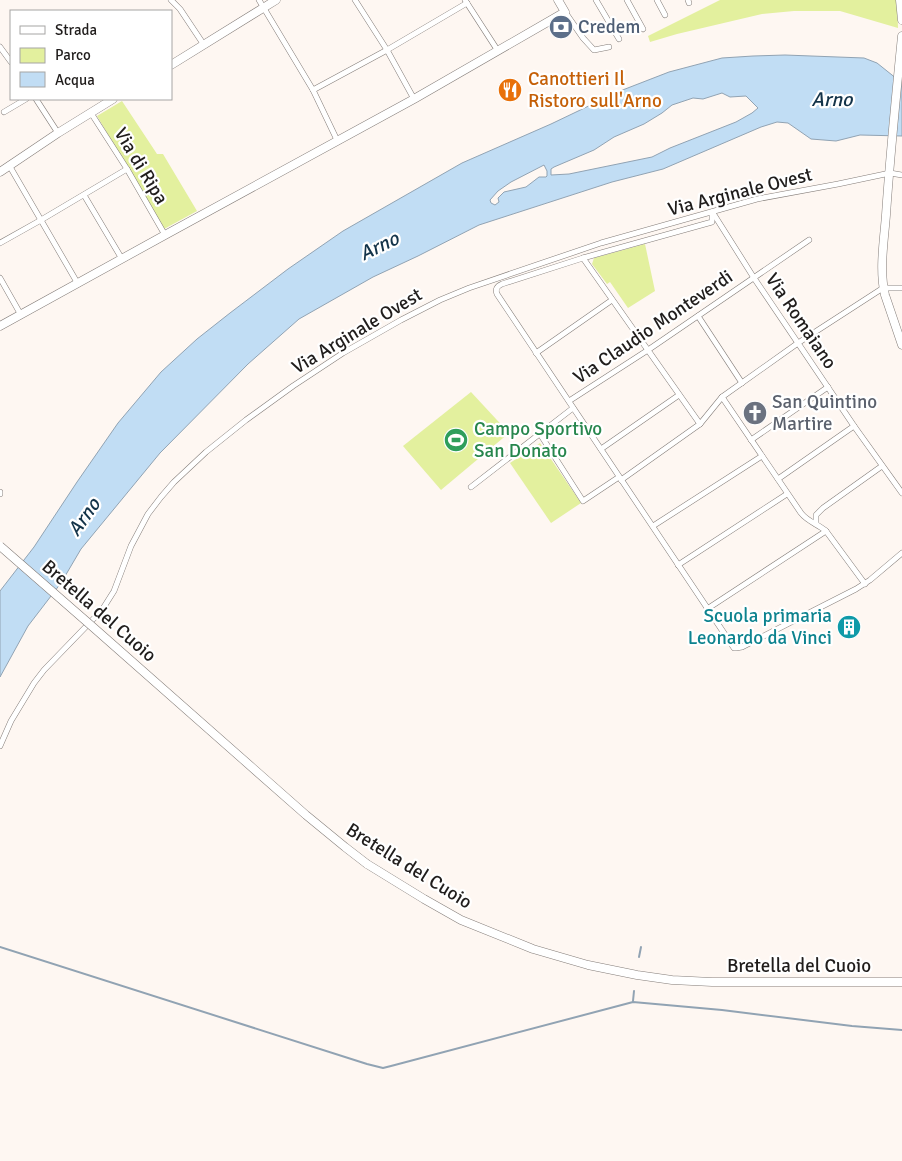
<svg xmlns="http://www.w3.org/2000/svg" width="902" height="1161" viewBox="0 0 902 1161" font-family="Signika,sans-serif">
<rect width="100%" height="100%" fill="#fef7f2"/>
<g fill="#e3f09e">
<path d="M720,0H897L898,28L840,11H794L762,14L677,34L650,42L648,36Z"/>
<path d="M122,101L157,154H163L197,211L164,229L97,116Z"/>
<path d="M645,244L655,291L628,308L610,282L607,284L592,264L594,258Z"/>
<path d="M471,392L509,433L441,490L403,446Z"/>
<path d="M540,443L581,503L551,523L510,463Z"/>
</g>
<path fill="#c1ddf4" stroke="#91a3b3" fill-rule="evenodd" d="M785,55L864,58L877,63L902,83V136L860,135L836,141L811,139L788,123L777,122L761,127L663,169L612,182L479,225L418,256L373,277L299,319L248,364L160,453L81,549L61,583L28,626L0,677V591L34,547L77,482L118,423L161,372L197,339L230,313L288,269L343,231L462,163L551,124L620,91L669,72L722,58L753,56ZM722,93L730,97L746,96L758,108L752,113L736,122L670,148L652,157L569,174L551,175V169L554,167L594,150L614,137L644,124L662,113L672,105L693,98L703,99ZM544,165L547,171V176L546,177H539L526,187L504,192L498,198L499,202L495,205L491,203L490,200L498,191L511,182Z"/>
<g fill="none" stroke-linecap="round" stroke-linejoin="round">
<g stroke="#91a3b3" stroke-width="2">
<path d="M0,947L367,1064L383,1068L391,1066L633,1002L722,1010L852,1026L902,1030"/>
<path d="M639,957L641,947"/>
<path d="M633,1001L634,991"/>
</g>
<g stroke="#847d79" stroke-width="6">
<g id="street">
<path d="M171,0L180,9L204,45"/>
<path d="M259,0L313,90L337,140"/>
<path d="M355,0L387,50L414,99"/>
<path d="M465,0L498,51"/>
<path d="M596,0L619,39"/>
<path d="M627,0L643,29"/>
<path d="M657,0L665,15"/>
<path d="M688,0L689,3"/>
<path d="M565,12L583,38L594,50L609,47"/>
<path d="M0,47L11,62"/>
<path d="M313,90L387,50L467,3"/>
<path d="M36,99L58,133"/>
<path d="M4,112L26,99"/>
<path d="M91,113L127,169L165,235"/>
<path d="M9,165L78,284"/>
<path d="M84,195L122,259"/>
<path d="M712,212V222L583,258L502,284C497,286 495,289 497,294L734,648H736L742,647L856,589L870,580L902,553"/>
<path d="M713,213L754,278L854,426L902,493"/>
<path d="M0,243L41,220L127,169"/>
<path d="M583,258L700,424"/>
<path d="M0,278L21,315"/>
<path d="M698,316L742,383"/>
<path d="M536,353L612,300"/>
<path d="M722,397L801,513C808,522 818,524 826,531L865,584"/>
<path d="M569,401L648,350L809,240"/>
<path d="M540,434L583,501L619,477"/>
<path d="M751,440L828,387"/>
<path d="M601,449L679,395"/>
<path d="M778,479L854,426"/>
<path d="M621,480L700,424L722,397L798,343L883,288H902"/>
<path d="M471,487L573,408"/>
<path d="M0,492V494"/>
<path d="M816,524V515L823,508L882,466"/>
<path d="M653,526L762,456"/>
<path d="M678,565L787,494"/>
<path d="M707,609L826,531"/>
<path d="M0,746L11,721L34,683L44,670L102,610L114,591L131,546L148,514L161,497L174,482L206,452L246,420L293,386L343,353L401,320L440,300L469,288L601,243L757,199L838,184L890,173L902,175"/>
</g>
</g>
<g stroke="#847d79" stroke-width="9">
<g id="secondary">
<path d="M900,0L902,20"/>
<path d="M902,36C896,96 890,155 886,215C884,241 879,270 885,295L902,345"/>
<path d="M171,65L276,0"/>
<path d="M0,172L58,133L113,99"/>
<path d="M0,326L165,235L414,99L565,12L558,0"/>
<path d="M367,864L424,899L461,920L533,949L588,965L637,975L672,980L712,982H902"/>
</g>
</g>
<use href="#street" stroke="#fff" stroke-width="5"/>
<use href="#secondary" stroke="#fff" stroke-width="8"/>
<g stroke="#847d79" stroke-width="9" stroke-linecap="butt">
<path id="secondary-bridge" d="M0,546L94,628L306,815L345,847L367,864"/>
</g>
<use href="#secondary-bridge" stroke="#fff" stroke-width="8"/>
</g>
<defs>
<g id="bank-disc" transform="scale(1.25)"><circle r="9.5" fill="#5c6f8a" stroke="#fff"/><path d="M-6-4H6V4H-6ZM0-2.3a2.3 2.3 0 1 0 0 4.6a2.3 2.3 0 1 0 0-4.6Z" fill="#fff"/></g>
<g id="restaurant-disc" transform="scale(1.25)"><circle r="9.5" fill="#e8710a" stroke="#fff"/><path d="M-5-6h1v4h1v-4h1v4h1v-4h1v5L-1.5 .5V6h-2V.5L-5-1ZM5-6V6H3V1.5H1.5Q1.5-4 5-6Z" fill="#fff"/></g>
<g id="church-disc" transform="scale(1.25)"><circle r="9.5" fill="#6b7280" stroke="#fff"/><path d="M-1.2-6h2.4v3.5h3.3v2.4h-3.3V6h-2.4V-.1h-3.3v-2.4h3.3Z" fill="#fff"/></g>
<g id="stadium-disc" transform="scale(1.25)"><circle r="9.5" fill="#2e9e5b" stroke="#fff"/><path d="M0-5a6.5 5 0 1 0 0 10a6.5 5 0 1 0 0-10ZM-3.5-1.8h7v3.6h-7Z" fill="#fff"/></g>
<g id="building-disc" transform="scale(1.25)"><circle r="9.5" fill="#0f9aa8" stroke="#fff"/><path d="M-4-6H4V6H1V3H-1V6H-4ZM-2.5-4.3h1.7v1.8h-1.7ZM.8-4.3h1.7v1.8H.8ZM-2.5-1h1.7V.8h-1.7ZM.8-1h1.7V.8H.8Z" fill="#fff"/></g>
</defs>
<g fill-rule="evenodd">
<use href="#bank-disc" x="561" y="27"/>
<use href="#restaurant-disc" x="510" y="90"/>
<use href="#church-disc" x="755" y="413"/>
<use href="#stadium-disc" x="456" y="440"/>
<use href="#building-disc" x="849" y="627"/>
</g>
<g text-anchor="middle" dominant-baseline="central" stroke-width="4.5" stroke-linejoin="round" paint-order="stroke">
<g font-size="19" fill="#4e5e75" stroke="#fff" text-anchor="start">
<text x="578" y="27">Credem</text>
</g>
<g font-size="19" fill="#c56008" stroke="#fff" text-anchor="start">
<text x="528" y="79">Canottieri Il<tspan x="528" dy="22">Ristoro sull'Arno</tspan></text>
</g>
<g font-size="19" fill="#201d1c" stroke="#fff">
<text transform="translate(141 166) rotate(59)">Via di Ripa</text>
<text transform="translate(740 192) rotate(-14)">Via Arginale Ovest</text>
<text transform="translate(801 321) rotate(56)">Via Romaiano</text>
<text transform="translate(653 327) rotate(-34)">Via Claudio Monteverdi</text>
<text transform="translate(357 331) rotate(-31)">Via Arginale Ovest</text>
<text transform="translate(99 611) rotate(41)">Bretella del Cuoio</text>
<text transform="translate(409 866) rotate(32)">Bretella del Cuoio</text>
<text x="799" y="966">Bretella del Cuoio</text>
</g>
<g font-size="19" fill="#5b616d" stroke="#fff" text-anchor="start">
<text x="772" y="402">San Quintino<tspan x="772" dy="22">Martire</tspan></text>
</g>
<g font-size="19" fill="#27864d" stroke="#fff" text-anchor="start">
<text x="474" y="429">Campo Sportivo<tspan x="474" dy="22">San Donato</tspan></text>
</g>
<g font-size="19" fill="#0d838f" stroke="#fff" text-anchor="end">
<text x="832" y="616">Scuola primaria<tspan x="832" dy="22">Leonardo da Vinci</tspan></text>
</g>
<g font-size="20" font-style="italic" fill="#133349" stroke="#fff">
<text x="832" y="99">Arno</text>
<text transform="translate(379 246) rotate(-26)">Arno</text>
<text transform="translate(84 517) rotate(-55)">Arno</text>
</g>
</g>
<rect x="10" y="10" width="162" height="90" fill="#ffffff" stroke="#a6a5a4"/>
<rect x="20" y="26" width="25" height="8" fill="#ffffff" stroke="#a6a5a4"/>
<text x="55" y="35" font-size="15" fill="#201d1c">Strada</text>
<rect x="20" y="48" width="25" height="15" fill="#e3f09e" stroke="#a6a5a4"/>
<text x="55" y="60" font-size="15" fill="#201d1c">Parco</text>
<rect x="20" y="72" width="25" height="15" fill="#c1ddf4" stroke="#a6a5a4"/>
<text x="55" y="85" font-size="15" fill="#201d1c">Acqua</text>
</svg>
